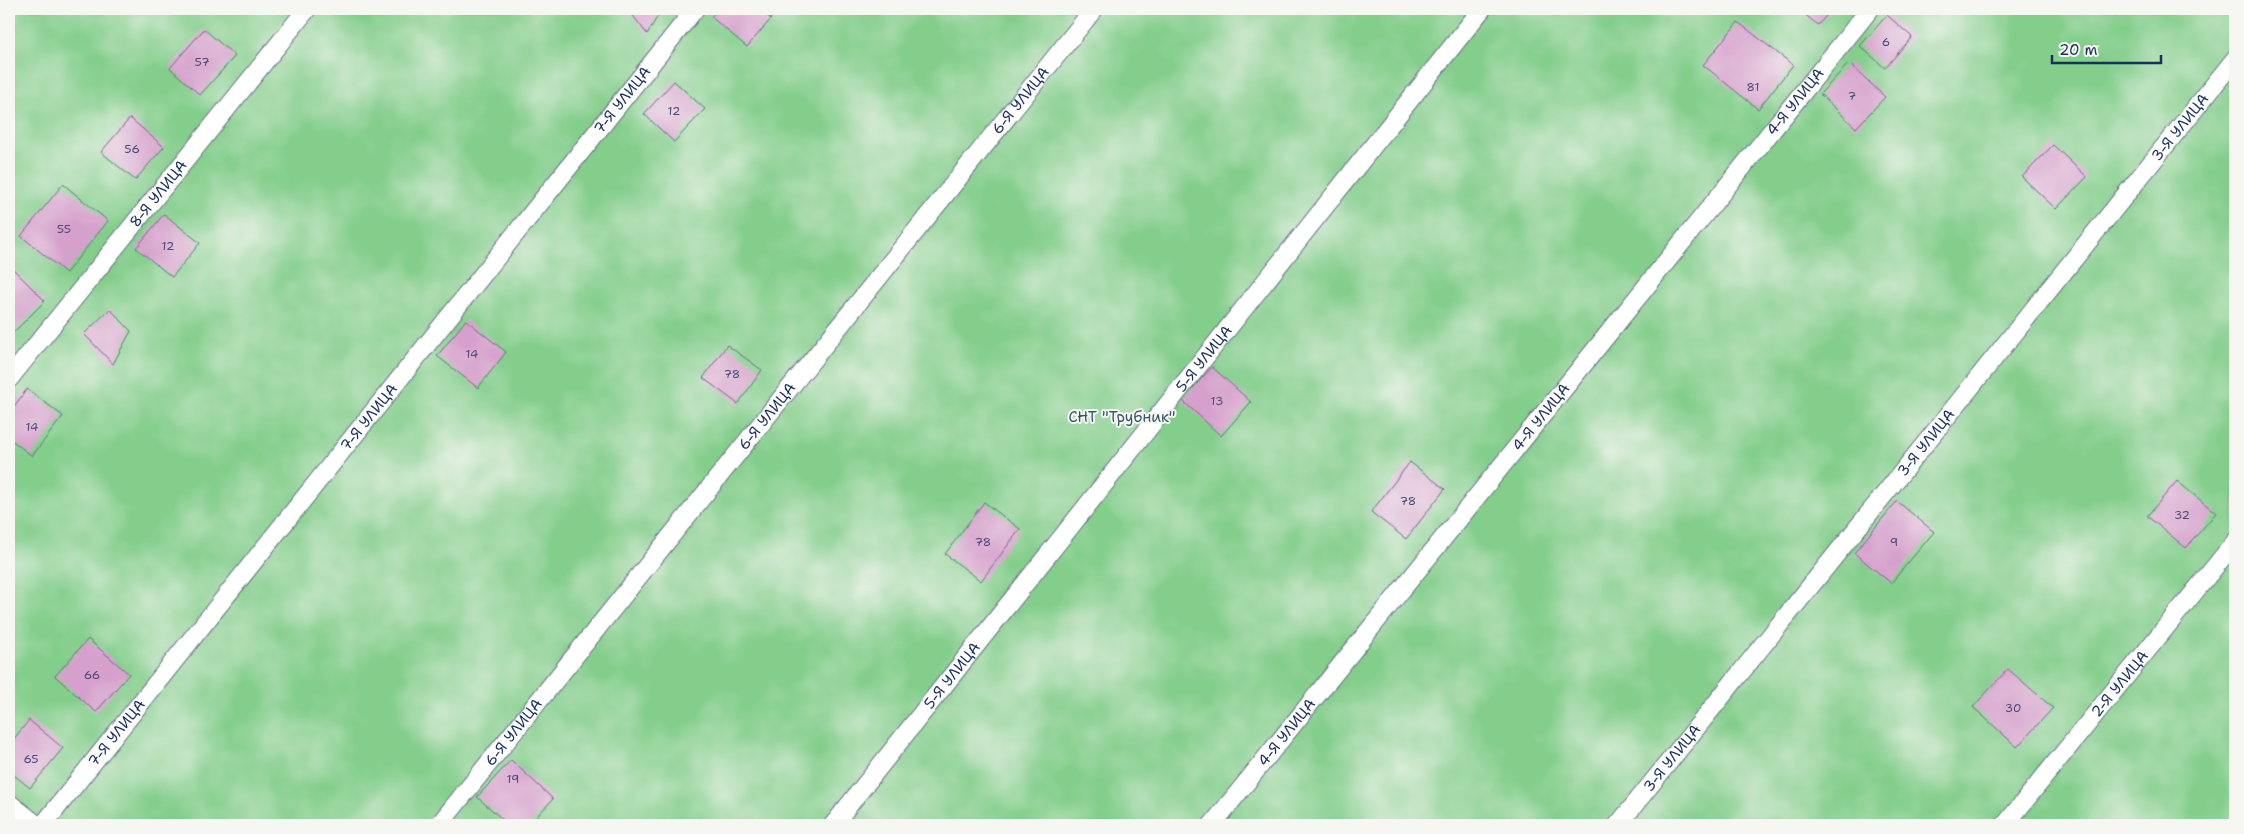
<svg xmlns="http://www.w3.org/2000/svg" width="2244" height="834" viewBox="0 0 2244 834" font-family="'Shantell Sans',sans-serif">
<rect width="100%" height="100%" fill="#f6f6f2"/>
<filter id="ink" filterUnits="userSpaceOnUse"><feTurbulence type="fractalNoise" baseFrequency=".02" numOctaves="2"/><feDisplacementMap in="SourceGraphic" scale="10" xChannelSelector="R" yChannelSelector="G"/><feConvolveMatrix kernelMatrix="1 2 1 2 8 2 1 2 1" color-interpolation-filters="sRGB"/></filter>
<filter id="wash" filterUnits="userSpaceOnUse"><feTurbulence type="fractalNoise" baseFrequency=".0096" numOctaves="4" result="noise"/><feDisplacementMap in="SourceGraphic" scale="20" xChannelSelector="R" yChannelSelector="G"/><feGaussianBlur stdDeviation="1.12" result="paint"/><feColorMatrix in="noise" values="0 0 0 0 0 0 0 0 0 0 0 0 0 0 0 0 0 1.4 0 .05"/><feComposite in="paint" operator="in"/></filter>
<g filter="url(#wash)">
<rect width="100%" height="100%" fill="#f3e4ce"/>
<rect fill="#83ce8b" stroke="#4f7e74" x="9" y="9" width="2226" height="816"/>
<g id="blocks">
<g fill="#d6a0cc">
<path d="M628,9H662L647,34Z"/>
<path d="M718,9H759L771,19L747,47L711,17Z"/>
<path d="M1798,9H1832L1818,25Z"/>
<path d="M1887,15L1912,37L1885,68L1860,46Z"/>
<path d="M1738,22L1793,65L1758,109L1703,65Z"/>
<path d="M204,29L235,56L200,95L170,68Z"/>
<path d="M1849,63L1885,97L1856,128L1820,94Z"/>
<path d="M674,81L705,109L674,142L644,114Z"/>
<path d="M130,118L164,147L135,180L101,152Z"/>
<path d="M2053,145L2087,177L2056,209L2022,177Z"/>
<path d="M63,184L108,221L66,273L21,236Z"/>
<path d="M164,214L200,243L172,277L136,248Z"/>
<path d="M9,265L45,301L9,337Z"/>
<path d="M110,309L131,331L113,364L84,334Z"/>
<path d="M466,320L506,352L478,388L437,356Z"/>
<path d="M727,345L762,370L738,404L703,378Z"/>
<path d="M1212,367L1251,402L1221,436L1182,400Z"/>
<path d="M27,389L63,416L32,456L9,438V413Z"/>
<path d="M1410,462L1445,489L1406,539L1371,512Z"/>
<path d="M2177,481L2216,513L2186,548L2147,516Z"/>
<path d="M1897,501L1934,532L1891,583L1854,553Z"/>
<path d="M984,502L1020,529L981,581L945,554Z"/>
<path d="M88,639L129,674L96,712L55,676Z"/>
<path d="M2008,669L2053,708L2017,747L1973,707Z"/>
<path d="M29,720L63,748L30,788L9,771V745Z"/>
<path d="M511,760L553,799L529,825H509L477,797Z"/>
</g>
</g>
</g>
<g filter="url(#ink)">
<use href="#blocks" fill-opacity="0" stroke="#676e85" stroke-width="1"/>
<g fill="none" stroke-linecap="round" stroke-linejoin="round">
<g stroke="#676e85" stroke-width="20">
<g id="service">
<path id="s1" d="M9,379L307,9"/>
<path d="M9,803L37,825"/>
<path id="s2" d="M43,825L695,9"/>
<path id="s3" d="M439,825L1094,9"/>
<path id="s4" d="M833,825L1482,9"/>
<path id="s5" d="M1212,825L1870,9"/>
<path id="s6" d="M1618,825L2235,59"/>
<path id="s7" d="M2005,825L2235,542"/>
</g>
</g>
<use href="#service" stroke="#fff" stroke-width="18"/>
</g>
</g>
<g text-anchor="middle" dominant-baseline="central" stroke-width="4" stroke-linejoin="round" paint-order="stroke">
<g font-size="12" fill="#4a4b7a">
<text x="1886" y="42">6</text>
<text x="202" y="62">57</text>
<text x="1753" y="87">81</text>
<text x="1852" y="96">7</text>
<text x="674" y="111">12</text>
<text x="132" y="149">56</text>
<text x="64" y="229">55</text>
<text x="168" y="246">12</text>
<text x="472" y="354">14</text>
<text x="732" y="374">78</text>
<text x="1217" y="401">13</text>
<text x="32" y="427">14</text>
<text x="1408" y="501">78</text>
<text x="2182" y="515">32</text>
<text x="983" y="542">78</text>
<text x="1894" y="542">9</text>
<text x="92" y="675">66</text>
<text x="2013" y="708">30</text>
<text x="31" y="759">65</text>
<text x="513" y="779">19</text>
</g>
<g font-size="15" fill="#1b2f5e" stroke="#f6f6f2">
<text stroke="none"><textPath href="#s2" startOffset="928">7-Я УЛИЦА</textPath></text>
<text stroke="none"><textPath href="#s3" startOffset="929">6-Я УЛИЦА</textPath></text>
<text stroke="none"><textPath href="#s5" startOffset="929">4-Я УЛИЦА</textPath></text>
<text stroke="none"><textPath href="#s6" startOffset="896">3-Я УЛИЦА</textPath></text>
<text stroke="none"><textPath href="#s1" startOffset="238">8-Я УЛИЦА</textPath></text>
<text stroke="none"><textPath href="#s4" startOffset="596">5-Я УЛИЦА</textPath></text>
<text stroke="none"><textPath href="#s2" startOffset="522">7-Я УЛИЦА</textPath></text>
<text stroke="none"><textPath href="#s3" startOffset="524">6-Я УЛИЦА</textPath></text>
<text stroke="none"><textPath href="#s5" startOffset="524">4-Я УЛИЦА</textPath></text>
<text stroke="none"><textPath href="#s6" startOffset="491">3-Я УЛИЦА</textPath></text>
<text stroke="none"><textPath href="#s4" startOffset="191">5-Я УЛИЦА</textPath></text>
<text stroke="none"><textPath href="#s7" startOffset="182">2-Я УЛИЦА</textPath></text>
<text stroke="none"><textPath href="#s5" startOffset="119">4-Я УЛИЦА</textPath></text>
<text stroke="none"><textPath href="#s2" startOffset="118">7-Я УЛИЦА</textPath></text>
<text stroke="none"><textPath href="#s3" startOffset="119">6-Я УЛИЦА</textPath></text>
<text stroke="none"><textPath href="#s6" startOffset="86">3-Я УЛИЦА</textPath></text>
</g>
<g font-size="15" fill="#355769" stroke="#f6f6f2">
<text x="1122" y="417">СНТ "Трубник"</text>
</g>
</g>
<rect width="2244" height="834" fill="none" stroke="#f6f6f2" stroke-width="30"/>
<path d="M2052 55v8h109v-8" fill="none" stroke="#1b2f5e" stroke-width="2.5"/>
<text x="2059" y="55" font-size="15" fill="#1b2f5e" stroke="#f6f6f2" stroke-width="4" paint-order="stroke">20 m</text>
</svg>
